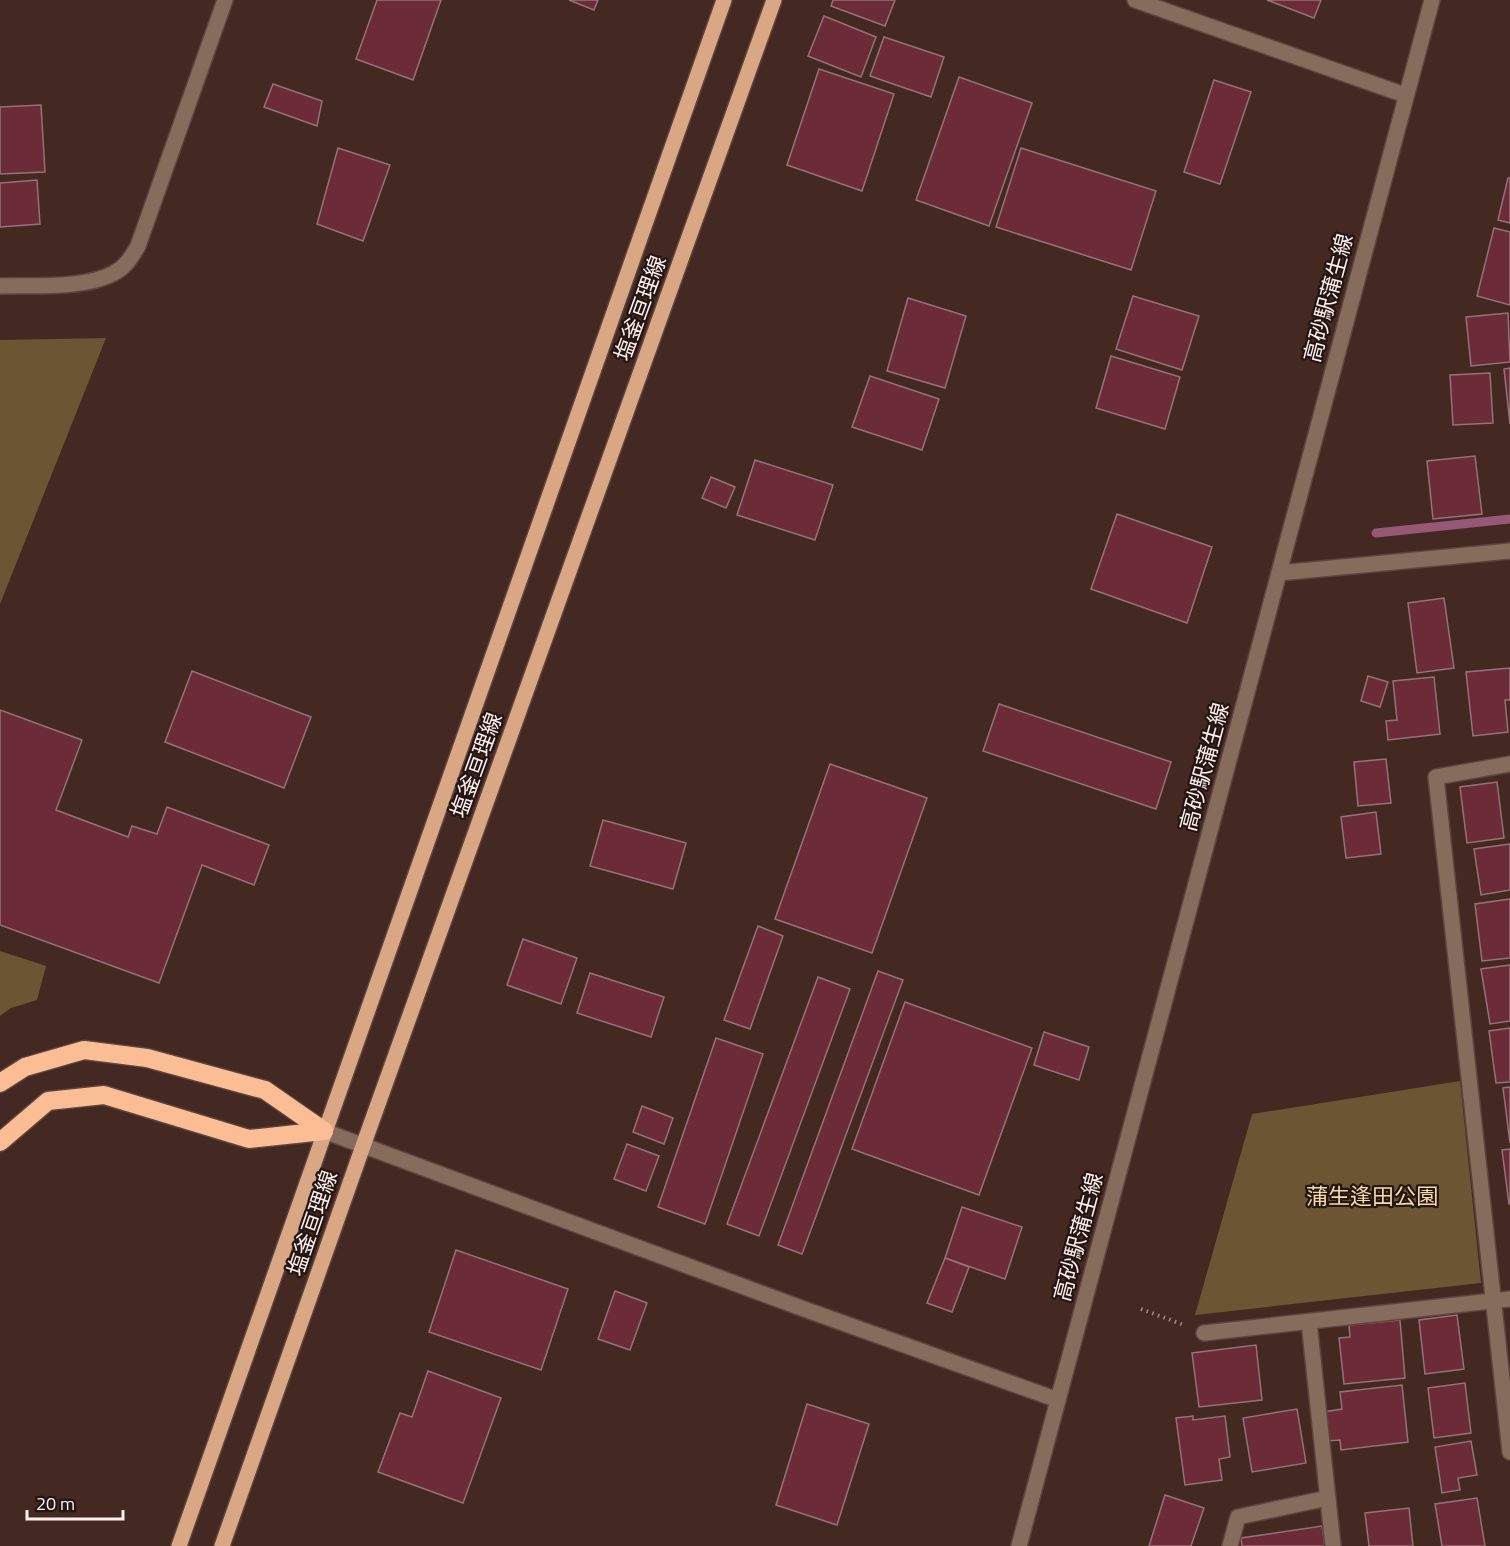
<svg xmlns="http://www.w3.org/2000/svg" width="1510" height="1546" viewBox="0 0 1510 1546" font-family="'Titillium Web','Noto Sans JP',sans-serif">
<rect width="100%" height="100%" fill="#442822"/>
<g fill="#6b5533">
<path d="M106,338L0,604V340Z"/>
<path d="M0,951L46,966L37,1000L11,1008L0,1016Z"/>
<path d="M1460,1081L1481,1283L1195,1315L1252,1114Z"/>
</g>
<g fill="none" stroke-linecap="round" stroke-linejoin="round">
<path stroke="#955877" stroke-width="9" d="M1376,533L1510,519"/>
</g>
<g fill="#6b2c38" stroke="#947276" stroke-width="1.5">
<path d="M377,0H441L413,80L356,59Z"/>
<path d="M569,0H598L594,10Z"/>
<path d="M833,0H895L885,26L831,6Z"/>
<path d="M1267,0H1321L1314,18Z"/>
<path d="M824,16L876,37L861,77L808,56Z"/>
<path d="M884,37L944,57L931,97L870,76Z"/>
<path d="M819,69L894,94L862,191L787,165Z"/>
<path d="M959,77L1032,103L989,226L916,200Z"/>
<path d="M1214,80L1251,92L1220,184L1184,172Z"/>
<path d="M273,84L322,101L317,126L264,107Z"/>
<path d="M41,105L45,172L0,174V107Z"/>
<path d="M338,148L390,165L363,241L317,224Z"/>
<path d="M1021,148L1156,191L1131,270L996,227Z"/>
<path d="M1508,178H1510V223L1498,220Z"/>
<path d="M37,180L40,224L0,227V183Z"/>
<path d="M1494,228L1510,232V305L1477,296Z"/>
<path d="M1133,296L1199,316L1182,370L1116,349Z"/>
<path d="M908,298L966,316L945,388L887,371Z"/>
<path d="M1508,313L1510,362L1471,366L1466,317Z"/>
<path d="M1111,356L1180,377L1165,429L1096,408Z"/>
<path d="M1510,368V424L1504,369Z"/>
<path d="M1490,373L1493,423L1453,425L1450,375Z"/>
<path d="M870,376L939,399L922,450L852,427Z"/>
<path d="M1475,456L1482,514L1433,519L1427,461Z"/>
<path d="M755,460L833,485L815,540L737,515Z"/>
<path d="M711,477L735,487L726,508L702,498Z"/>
<path d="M1117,514L1212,547L1187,623L1091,589Z"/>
<path d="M1444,598L1454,668L1417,673L1408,603Z"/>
<path d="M1510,668V700H1505L1508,732L1473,736L1466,672Z"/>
<path d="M192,671L311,717L284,788L165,742Z"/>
<path d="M1368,676L1388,682L1380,707L1361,701Z"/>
<path d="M1434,677L1440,734L1388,740L1386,721L1397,720L1393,681Z"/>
<path d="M999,704L1171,762L1156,809L983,751Z"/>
<path d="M0,710L82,740L56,810L128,837L132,826L157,834L167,807L269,845L254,885L202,865L159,983L0,925Z"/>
<path d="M1386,759L1391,803L1358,806L1354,762Z"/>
<path d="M830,764L927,798L872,953L775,919Z"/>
<path d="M1497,782L1504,838L1467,843L1460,787Z"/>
<path d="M1376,812L1381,854L1346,858L1341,817Z"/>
<path d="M603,820L686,843L673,889L590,866Z"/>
<path d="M1510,844V890L1481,895L1474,849Z"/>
<path d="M1510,899V958L1482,961L1475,904Z"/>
<path d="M758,926L783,936L750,1029L724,1020Z"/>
<path d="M523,939L577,958L561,1004L507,985Z"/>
<path d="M1510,965V1021L1490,1024L1481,969Z"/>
<path d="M878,971L903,980L802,1254L778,1245Z"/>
<path d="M590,973L664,997L651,1037L577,1013Z"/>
<path d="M818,977L850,989L759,1236L727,1224Z"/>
<path d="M905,1002L1032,1048L979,1195L852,1149Z"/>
<path d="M1510,1028V1082L1496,1083L1489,1031Z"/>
<path d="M1044,1032L1089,1047L1079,1080L1034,1065Z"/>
<path d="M716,1038L763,1054L705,1224L658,1207Z"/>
<path d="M1510,1087V1143L1503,1088Z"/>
<path d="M642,1106L673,1118L664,1144L633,1132Z"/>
<path d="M627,1144L659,1156L646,1191L614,1179Z"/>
<path d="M1510,1149V1204H1509L1502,1150Z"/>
<path d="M962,1207L1022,1227L1005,1279L945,1258Z"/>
<path d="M456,1250L568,1289L541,1370L429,1332Z"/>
<path d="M945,1258L969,1267L952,1312L927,1303Z"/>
<path d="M615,1291L647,1303L630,1350L598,1339Z"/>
<path d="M1457,1315L1464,1369L1425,1374L1419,1320Z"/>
<path d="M1400,1320L1405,1378L1344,1384L1339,1338L1350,1337L1349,1325Z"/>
<path d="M1256,1345L1262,1400L1199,1407L1192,1353Z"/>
<path d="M428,1371L501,1398L463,1503L378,1472L400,1413L412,1417Z"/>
<path d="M1465,1383L1471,1433L1434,1438L1428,1388Z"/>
<path d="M1402,1385L1408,1442L1341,1450L1340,1440L1327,1441L1323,1412L1342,1409L1340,1392Z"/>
<path d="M807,1404L869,1424L837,1525L776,1505Z"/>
<path d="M1297,1409L1306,1463L1252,1472L1243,1418Z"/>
<path d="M1193,1416V1420L1225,1416L1230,1457L1219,1459L1222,1480L1185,1485L1176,1418Z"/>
<path d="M1471,1441L1477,1475L1458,1478L1460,1490L1442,1493L1435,1447Z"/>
<path d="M1165,1495L1204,1508L1191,1546H1149Z"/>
<path d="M1477,1498L1485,1546H1442L1435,1504Z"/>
<path d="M1409,1508L1413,1546H1369L1365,1513Z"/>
<path d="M1322,1526L1325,1546H1242L1241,1538Z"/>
</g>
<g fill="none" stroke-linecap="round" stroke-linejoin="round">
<g stroke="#5e443e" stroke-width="18">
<g id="minor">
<path d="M1135,0L1405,95"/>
<path d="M0,286C33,285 85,289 114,273C126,267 132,256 138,246L225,0"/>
<path d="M1279,573L1510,551"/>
<path d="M1510,764L1436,777L1510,1452"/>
<path d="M324,1131L804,1309L1058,1400"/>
<path d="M1309,1322L1333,1546"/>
<path d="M1204,1333L1510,1299"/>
<path d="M1019,1546L1432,0"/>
<path d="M1230,1546L1238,1517L1328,1498"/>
</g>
</g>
<g stroke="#5e443e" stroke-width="18">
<g id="major">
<path d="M179,1546L724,0"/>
<path d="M222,1546L363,1146L774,0"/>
</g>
</g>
<g stroke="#5e443e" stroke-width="21">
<g id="highway">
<path d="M0,1083L25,1067L84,1050L147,1058L265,1090L324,1131"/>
<path d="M0,1142L48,1101L104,1095L249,1139L324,1131"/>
</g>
</g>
<path stroke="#a18b87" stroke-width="4" stroke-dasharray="1.5 4.5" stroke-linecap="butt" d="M1141,1309L1184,1325"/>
<use href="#minor" stroke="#856c5c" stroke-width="15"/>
<use href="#major" stroke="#d9a784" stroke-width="15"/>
<use href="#highway" stroke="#fabd94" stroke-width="18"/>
</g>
<g text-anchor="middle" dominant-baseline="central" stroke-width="4.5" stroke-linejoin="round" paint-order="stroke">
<g font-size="22" fill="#ffefec" stroke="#221512">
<text transform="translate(1328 298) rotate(-75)">高砂駅蒲生線</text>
<text transform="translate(640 308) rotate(-70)">塩釜亘理線</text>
<text transform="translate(476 765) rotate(-70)">塩釜亘理線</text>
<text transform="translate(1204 767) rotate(-75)">高砂駅蒲生線</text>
<text transform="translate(312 1223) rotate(-71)">塩釜亘理線</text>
<text transform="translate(1078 1237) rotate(-75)">高砂駅蒲生線</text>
</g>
<g font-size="22" fill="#f7d8a8" stroke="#221512">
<text x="1372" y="1196">蒲生逢田公園</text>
</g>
</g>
<path d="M27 1510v9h96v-9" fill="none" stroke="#ffefec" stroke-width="3"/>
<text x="36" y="1510" font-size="18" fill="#ffefec" stroke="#221512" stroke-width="4.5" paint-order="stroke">20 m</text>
</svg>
